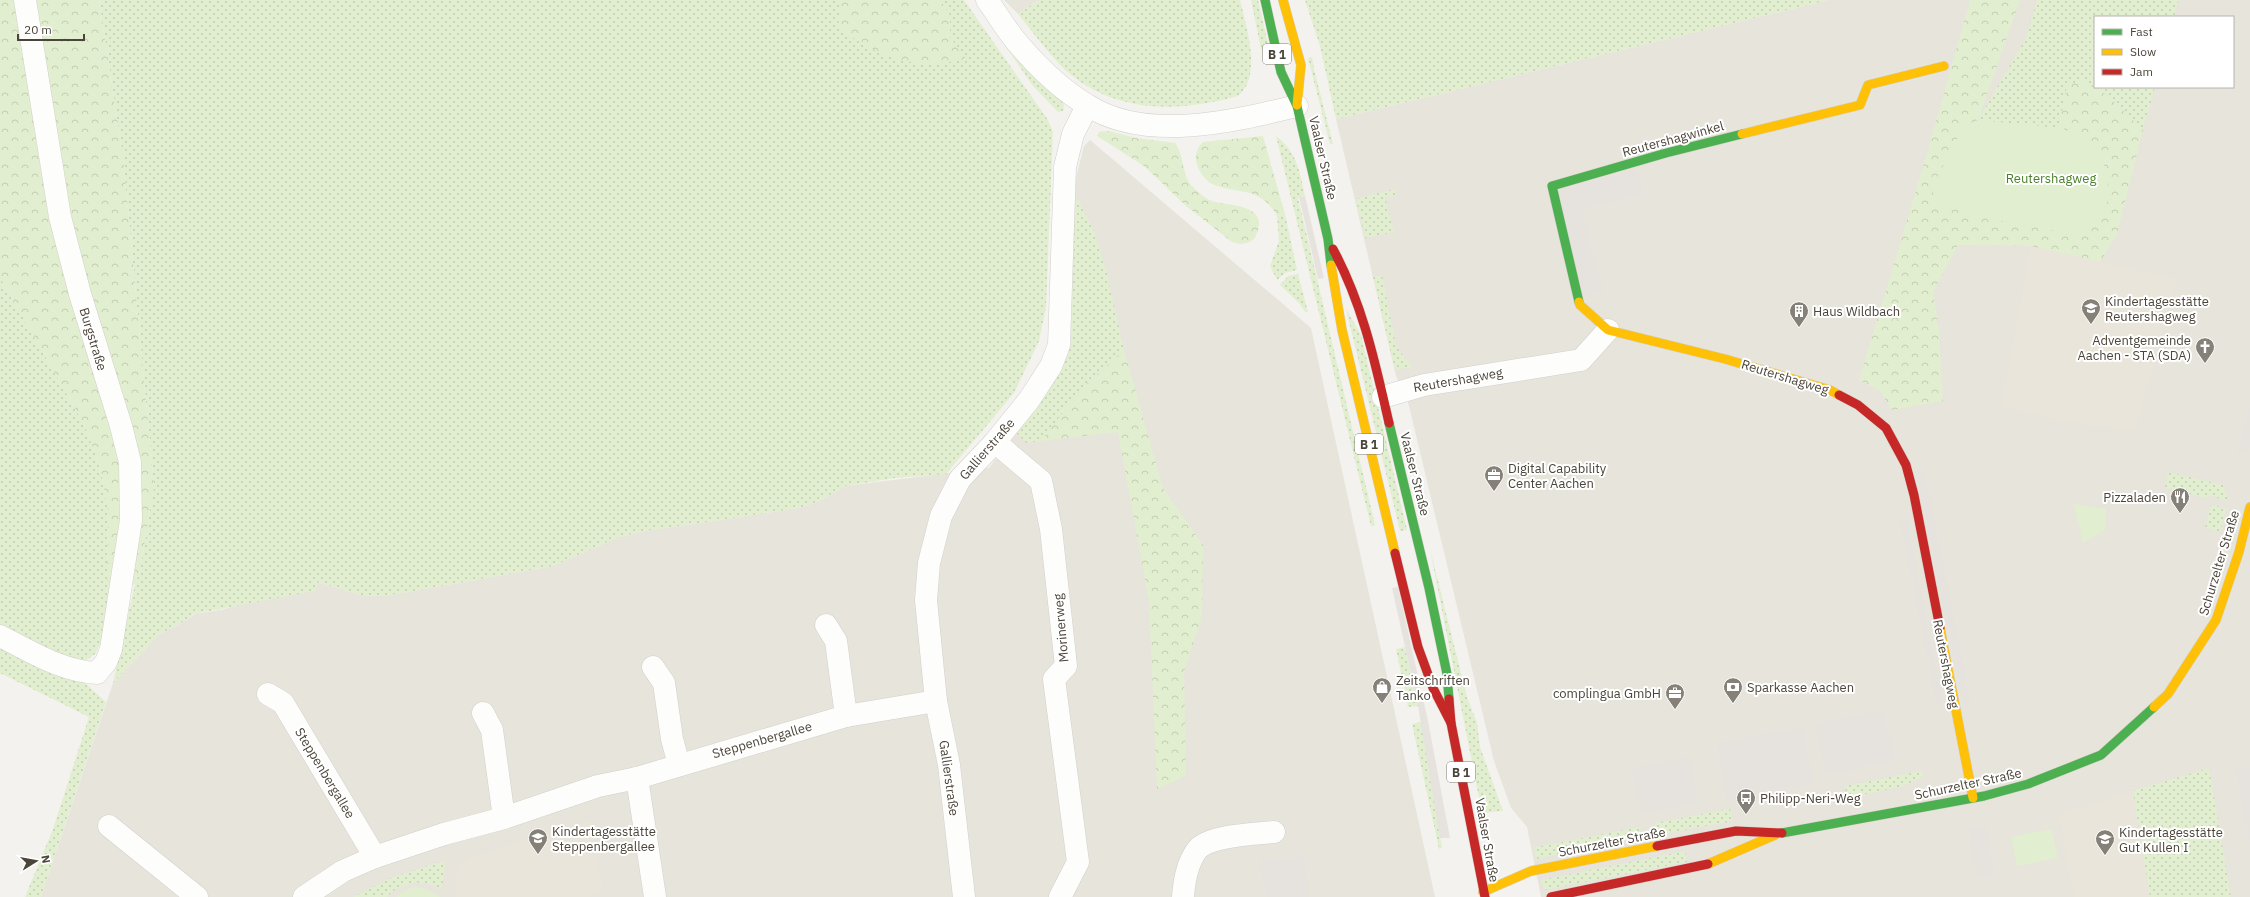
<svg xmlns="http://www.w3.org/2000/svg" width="2250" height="897" viewBox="0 0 2250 897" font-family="'IBM Plex Sans',sans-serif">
<defs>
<pattern id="grass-dots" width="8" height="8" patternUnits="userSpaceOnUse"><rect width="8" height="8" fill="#e1eecf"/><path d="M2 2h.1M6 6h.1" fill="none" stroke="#c3cdb2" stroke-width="1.8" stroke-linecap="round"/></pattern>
<pattern id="forest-crowns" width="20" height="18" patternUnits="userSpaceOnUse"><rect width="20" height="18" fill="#e1eecf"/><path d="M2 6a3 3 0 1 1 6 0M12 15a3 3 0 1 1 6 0" fill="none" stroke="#c3cdb2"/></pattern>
</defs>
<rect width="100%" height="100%" fill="#f4f2ee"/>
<g fill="#e7e4dc" fill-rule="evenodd">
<path d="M1004,0H1039L1018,14Z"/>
<path d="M1829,0H2250V897H1541L1527,827L1511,808L1494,761L1408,402L1396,376L1336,119ZM2095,17H2233V87H2095Z"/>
<path d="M1090,140L1311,328L1435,897H41L113,683L159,634L176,626L195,614L221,610L318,582L361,595L385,596L553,566L616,538L639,532L799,508L819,501L845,486L989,468L1061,371L1071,345L1076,178L1084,146Z"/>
</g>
<g fill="#eae5da">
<path d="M2031,246L2178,280L2134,431L2110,426H2084L2069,418L2066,422L2002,406Z"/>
<path d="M2133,791L2150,897H2074L2059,815Z"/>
<path d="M590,820L603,891L590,894V897H456L455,878L467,859Z"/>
</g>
<g fill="url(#grass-dots)">
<path d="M99,0H964L1048,120L1053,132L1046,307L1039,341L1014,393L946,474L895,478L845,486L819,501L799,508L639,532L616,538L553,566L385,596L361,595L318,582L315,591L194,614L176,626L159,634L113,683L135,584L140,571L154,486L123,157Z"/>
<path d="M1039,0H1240C1246,26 1263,76 1238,96C1180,112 1119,114 1070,74C1054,61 1032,31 1018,14Z"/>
<path d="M1251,0H1258L1269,48L1261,49Z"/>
<path d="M1305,0H1829L1336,119L1320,46Z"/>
<path d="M2037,0H2178L2174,17H2095V87L2085,80L2080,239L2046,228L2002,221L1964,126L1978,120L2026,38Z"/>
<path d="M1004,44L1060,99L1064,105L1063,111L1058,112L1033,86Z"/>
<path d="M1312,57L1314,69L1333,144H1330L1308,58Z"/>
<path d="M2095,87H2155L2143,130L2108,96Z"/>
<path d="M1276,136C1297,151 1300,173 1305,196L1298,198L1375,525L1371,526Z"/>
<path d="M1395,189L1396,195L1385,197L1394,232L1365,238L1356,199Z"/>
<path d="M1075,194L1094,231L1107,274L1124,350L1082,388L1041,441L1026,443L1016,432L1061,371L1071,345Z"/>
<path d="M1285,214L1297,270L1285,273L1277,280L1270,266L1279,241L1277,216Z"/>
<path d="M1298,274L1308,312H1305L1299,303L1280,285L1288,276Z"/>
<path d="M1382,275L1396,346L1412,367L1395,370L1373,277Z"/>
<path d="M0,277L85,426L100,467L108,510L107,579L111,591L101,642L95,654L88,659L79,662L0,629Z"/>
<path d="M1346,309L1361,335L1407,530L1400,531Z"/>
<path d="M2168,472L2223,485L2228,501L2208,495L2206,498L2165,488Z"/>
<path d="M2211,505L2226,508L2220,532L2205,528Z"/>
<path d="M1430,549L1467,697L1477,723L1480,747L1503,811L1483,813L1481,808Z"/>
<path d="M0,645L85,683L106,702L41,897H25L53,829L89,717L0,673Z"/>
<path d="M1405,647L1418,706L1408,707L1396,649Z"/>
<path d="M1421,722L1442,848L1439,849L1412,724Z"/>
<path d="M2209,768L2231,897H2150L2133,791Z"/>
<path d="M1922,771L1923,776L1904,786L1847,798L1845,786Z"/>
<path d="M1730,809L1733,821L1657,835L1655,823Z"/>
<path d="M1640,827L1642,838L1536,859L1534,848L1536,847Z"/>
<path d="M1685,851L1687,862L1544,890L1541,880Z"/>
<path d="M440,862H444L445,865L442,888H439C421,878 401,882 387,897H353L391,878Z"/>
</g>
<g fill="url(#forest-crowns)">
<path d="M0,0H99L123,157L154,486L140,571L135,584L111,591L107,579L108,510L100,467L85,426L0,277Z"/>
<path d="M841,0H940L950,15V37L966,59C911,71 883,58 838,28Z"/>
<path d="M1970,0H2020L1978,120L1964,126L1941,206L2002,221L2046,228L2080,239L2083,135L2059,128L2067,85L2085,80L2108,96L2143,130L2117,234L2100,262L2031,246L1958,245L1933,292L1939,331L1943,401L1892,410L1880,391L1859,380L1926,157Z"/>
<path d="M1109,131L1136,138L1175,143C1185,156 1181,176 1194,188C1199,193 1207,200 1215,202C1233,206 1272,205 1255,238C1247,245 1241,245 1232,242L1186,206L1144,166L1097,136L1099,132Z"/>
<path d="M1263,136L1285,214L1277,216C1259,184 1237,196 1210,183C1198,173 1189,155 1203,142Z"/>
<path d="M1124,350L1163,488L1203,545L1202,616L1184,672L1186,776L1157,789L1149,601L1118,432L1041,441L1082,388Z"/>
</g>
<g fill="#e1eecf">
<path d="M1978,120L2059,128L2083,135L2108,171L2107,209L2080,239L2046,228L2002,221L1941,206L1931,189L1964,126Z"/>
<path d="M2074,504L2106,509L2105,530L2083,543Z"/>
<path d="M2051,829L2058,858L2017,866L2011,837Z"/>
<path d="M416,887L426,889L441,897H396L405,890Z"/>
</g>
<g fill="#e6e3df">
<path d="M1637,169L1643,194L1582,210L1603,292L1583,297L1556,189Z"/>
<path d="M1305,196L1324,278L1318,279L1299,197Z"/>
<path d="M2250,406V448L2237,453Z"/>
<path d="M1916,471H1922L1929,492L1970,702L1963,703Z"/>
<path d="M1906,519L1944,707L1936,701L1900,521Z"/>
<path d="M1398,587L1428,721L1450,838H1440L1418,706L1392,588Z"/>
<path d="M1884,710L1895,761L1826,775L1815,724Z"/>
<path d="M1803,727L1813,784L1727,800L1717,743Z"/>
<path d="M1690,757L1698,802L1641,814L1632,768Z"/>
<path d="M2250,767V844L2236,769Z"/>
<path d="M1986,826L1995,875L1977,878L1968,829Z"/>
<path d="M1304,857L1309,897H1267L1259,860Z"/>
</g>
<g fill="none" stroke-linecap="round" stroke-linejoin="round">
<g stroke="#d2d0cb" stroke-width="23">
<g id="street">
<path d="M987,0C998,15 1008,33 1021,47C1040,69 1062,90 1087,105C1146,143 1234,121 1297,106"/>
<path d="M1383,397L1424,385L1581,360L1608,330"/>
<path d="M995,442L1041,481L1051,529L1066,666L1054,679L1078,862L1060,897"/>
<path d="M826,625L836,641L846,716"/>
<path d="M0,636C32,652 61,671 97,673L106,662L111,649L131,520L130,462L121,426L80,294L60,217L25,0"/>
<path d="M653,667L664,683L672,739L679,765"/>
<path d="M268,694L283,703L375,857"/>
<path d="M483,713L492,730L504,818"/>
<path d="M637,778L655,897"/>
<path d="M109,826L197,897"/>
<path d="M304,897L343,871L375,857L444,834L504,818L598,786L637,778L846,716L936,701"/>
<path d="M964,897L949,765L936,701L926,600L929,563L941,516L960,479L995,442L1029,400L1051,366L1059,345L1065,167L1073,134L1087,106"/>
<path d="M1183,897C1184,882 1188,862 1197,850C1209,835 1255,834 1274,832"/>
</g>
</g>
<g stroke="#d3cfc5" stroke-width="10">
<g id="fast">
<path d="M1265,0L1281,72L1297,106L1328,239L1331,265"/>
<path d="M1579,302L1552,186L1666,153L1742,134"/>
<path d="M1389,423L1429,588L1447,674L1449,699"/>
<path d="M1782,833L1984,796L2028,784L2101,755L2154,707"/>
</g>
</g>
<g stroke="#d3cfc5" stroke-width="10">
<g id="slow">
<path d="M1283,0L1301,65L1297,105"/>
<path d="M1742,134L1860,105L1868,85L1944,66"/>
<path d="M1331,265L1342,330L1395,553"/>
<path d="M1579,302L1580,305L1608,330L1725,359L1830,390L1839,395"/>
<path d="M1940,628L1973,798"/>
<path d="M2154,707L2168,694L2216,620L2239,552L2250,507"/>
<path d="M1708,864L1775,835"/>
<path d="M1483,892L1531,871L1657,846"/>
</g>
</g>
<g stroke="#d3cfc5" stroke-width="10">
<g id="jam">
<path d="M1333,249C1363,305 1375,362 1389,423"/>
<path d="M1839,395L1858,405L1886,428L1906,465L1914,495L1940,628"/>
<path d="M1395,553L1418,647L1433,688L1451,723"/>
<path d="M1449,699L1451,723L1485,897"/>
<path d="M1657,846L1736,831L1782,833"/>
<path d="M1551,897L1708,864"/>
</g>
</g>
<use href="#street" stroke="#fdfdfc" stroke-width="22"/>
<use href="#fast" stroke="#4caf50" stroke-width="9"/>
<use href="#slow" stroke="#ffc107" stroke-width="9"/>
<use href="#jam" stroke="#c62828" stroke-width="9"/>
</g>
<defs>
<g id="school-pin" transform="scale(1)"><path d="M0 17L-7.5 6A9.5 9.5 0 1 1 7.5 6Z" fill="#868178" stroke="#fff"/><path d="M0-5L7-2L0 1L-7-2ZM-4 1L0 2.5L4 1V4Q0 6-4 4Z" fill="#fff"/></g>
<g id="building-pin" transform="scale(1)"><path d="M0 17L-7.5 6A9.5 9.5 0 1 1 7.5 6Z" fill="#868178" stroke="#fff"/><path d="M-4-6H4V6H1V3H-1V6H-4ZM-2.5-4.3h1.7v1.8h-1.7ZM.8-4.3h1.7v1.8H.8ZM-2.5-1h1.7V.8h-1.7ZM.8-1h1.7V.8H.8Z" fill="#fff"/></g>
<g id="church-pin" transform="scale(1)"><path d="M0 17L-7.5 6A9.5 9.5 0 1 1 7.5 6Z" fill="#868178" stroke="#fff"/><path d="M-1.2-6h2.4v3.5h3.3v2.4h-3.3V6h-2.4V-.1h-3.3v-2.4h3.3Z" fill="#fff"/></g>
<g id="office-pin" transform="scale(1)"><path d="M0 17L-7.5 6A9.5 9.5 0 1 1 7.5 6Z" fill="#868178" stroke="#fff"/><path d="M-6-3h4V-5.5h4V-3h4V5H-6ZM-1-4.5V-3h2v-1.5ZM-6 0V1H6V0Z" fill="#fff"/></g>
<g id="restaurant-pin" transform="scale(1)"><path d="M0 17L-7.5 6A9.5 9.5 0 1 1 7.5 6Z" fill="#868178" stroke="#fff"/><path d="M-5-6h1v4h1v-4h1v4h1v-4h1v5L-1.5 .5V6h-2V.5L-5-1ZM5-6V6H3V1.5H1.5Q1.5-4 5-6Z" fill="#fff"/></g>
<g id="shop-pin" transform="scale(1)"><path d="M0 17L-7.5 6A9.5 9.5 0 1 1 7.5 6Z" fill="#868178" stroke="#fff"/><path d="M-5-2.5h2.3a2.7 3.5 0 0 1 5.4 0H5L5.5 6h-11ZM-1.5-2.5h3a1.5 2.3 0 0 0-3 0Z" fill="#fff"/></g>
<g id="bank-pin" transform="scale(1)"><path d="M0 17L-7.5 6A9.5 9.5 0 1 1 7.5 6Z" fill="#868178" stroke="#fff"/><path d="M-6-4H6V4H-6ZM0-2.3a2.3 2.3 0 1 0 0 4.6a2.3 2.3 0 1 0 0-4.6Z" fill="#fff"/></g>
<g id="bus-pin" transform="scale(1)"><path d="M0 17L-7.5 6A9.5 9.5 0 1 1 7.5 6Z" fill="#868178" stroke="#fff"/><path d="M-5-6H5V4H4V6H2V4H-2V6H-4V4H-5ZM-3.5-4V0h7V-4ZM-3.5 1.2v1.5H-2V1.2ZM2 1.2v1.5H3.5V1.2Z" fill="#fff"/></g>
</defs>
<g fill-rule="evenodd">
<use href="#school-pin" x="2091" y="308"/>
<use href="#building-pin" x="1799" y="311"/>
<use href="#church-pin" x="2205" y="347"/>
<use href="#office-pin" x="1494" y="475"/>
<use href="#restaurant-pin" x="2180" y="497"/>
<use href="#shop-pin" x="1382" y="687"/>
<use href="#bank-pin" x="1733" y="687"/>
<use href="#office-pin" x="1675" y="693"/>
<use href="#bus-pin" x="1746" y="798"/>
<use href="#school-pin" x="538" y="838"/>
<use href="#school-pin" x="2105" y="839"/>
</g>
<g text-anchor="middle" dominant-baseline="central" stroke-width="4" stroke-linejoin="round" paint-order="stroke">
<g fill="#fff" stroke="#817c74" stroke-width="1">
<rect x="1263" y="44" width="28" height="20" rx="3"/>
<rect x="1355" y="434" width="28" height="20" rx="3"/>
<rect x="1447" y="762" width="28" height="20" rx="3"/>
</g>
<g font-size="12" font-weight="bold" fill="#4b4439">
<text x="1277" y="54">B 1</text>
<text x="1369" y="444">B 1</text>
<text x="1461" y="772">B 1</text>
</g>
<g font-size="13" fill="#4b4439" stroke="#fff">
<text transform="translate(1673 139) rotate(-15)">Reutershagwinkel</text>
<text transform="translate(1323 158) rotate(77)">Vaalser Straße</text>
<text transform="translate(93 339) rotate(73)">Burgstraße</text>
<text transform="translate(1785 377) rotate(17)">Reutershagweg</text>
<text transform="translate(1458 380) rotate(-10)">Reutershagweg</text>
<text transform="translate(987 449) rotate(-49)">Gallierstraße</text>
<text transform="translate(1415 474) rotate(76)">Vaalser Straße</text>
<text transform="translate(2219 563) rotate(-73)">Schurzelter Straße</text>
<text transform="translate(1061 628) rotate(-95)">Morinerweg</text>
<text transform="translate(1946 664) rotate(79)">Reutershagweg</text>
<text transform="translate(762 740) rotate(-16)">Steppenbergallee</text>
<text transform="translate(325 773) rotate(59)">Steppenbergallee</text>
<text transform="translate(949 778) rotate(82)">Gallierstraße</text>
<text transform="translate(1968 784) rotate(-12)">Schurzelter Straße</text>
<text transform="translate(1487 840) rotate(80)">Vaalser Straße</text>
<text transform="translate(1612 842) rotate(-11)">Schurzelter Straße</text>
</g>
<g font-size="13" fill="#4a7f2a" stroke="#fff">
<text x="2051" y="178">Reutershagweg</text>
</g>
<g font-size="13" fill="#4b4439" stroke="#fff" text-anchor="start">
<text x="2105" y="301">Kindertagesstätte<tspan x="2105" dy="15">Reutershagweg</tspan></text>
<text x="1813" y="311">Haus Wildbach</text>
<text x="2191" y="340" text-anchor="end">Adventgemeinde<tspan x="2191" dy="15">Aachen - STA (SDA)</tspan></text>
<text x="1508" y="468">Digital Capability<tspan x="1508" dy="15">Center Aachen</tspan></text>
<text x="2166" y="497" text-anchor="end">Pizzaladen</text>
<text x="1396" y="680">Zeitschriften<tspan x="1396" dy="15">Tanko</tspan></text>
<text x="1747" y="687">Sparkasse Aachen</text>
<text x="1661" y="693" text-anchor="end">complingua GmbH</text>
<text x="1760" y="798">Philipp-Neri-Weg</text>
<text x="552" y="831">Kindertagesstätte<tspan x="552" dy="15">Steppenbergallee</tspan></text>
<text x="2119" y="832">Kindertagesstätte<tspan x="2119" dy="15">Gut Kullen I</tspan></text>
</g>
</g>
<rect x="2094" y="16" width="140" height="72" fill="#ffffff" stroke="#b7b4b0"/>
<rect x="2102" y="29" width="20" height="6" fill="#4caf50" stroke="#b7b4b0"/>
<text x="2130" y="36" font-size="12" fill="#4b4439">Fast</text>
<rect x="2102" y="49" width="20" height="6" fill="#ffc107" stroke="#b7b4b0"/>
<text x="2130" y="56" font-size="12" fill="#4b4439">Slow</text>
<rect x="2102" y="69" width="20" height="6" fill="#c62828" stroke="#b7b4b0"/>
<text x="2130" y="76" font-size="12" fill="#4b4439">Jam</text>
<g transform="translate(36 861) rotate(79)" stroke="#ffffff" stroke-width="3" paint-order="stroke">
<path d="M0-3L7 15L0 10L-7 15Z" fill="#4b4439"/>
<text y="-6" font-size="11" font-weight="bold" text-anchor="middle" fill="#4b4439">N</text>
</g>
<path d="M18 34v6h66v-6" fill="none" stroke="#4b4439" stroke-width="2"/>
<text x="24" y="34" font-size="12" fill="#4b4439" stroke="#ffffff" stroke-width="3" paint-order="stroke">20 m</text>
</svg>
